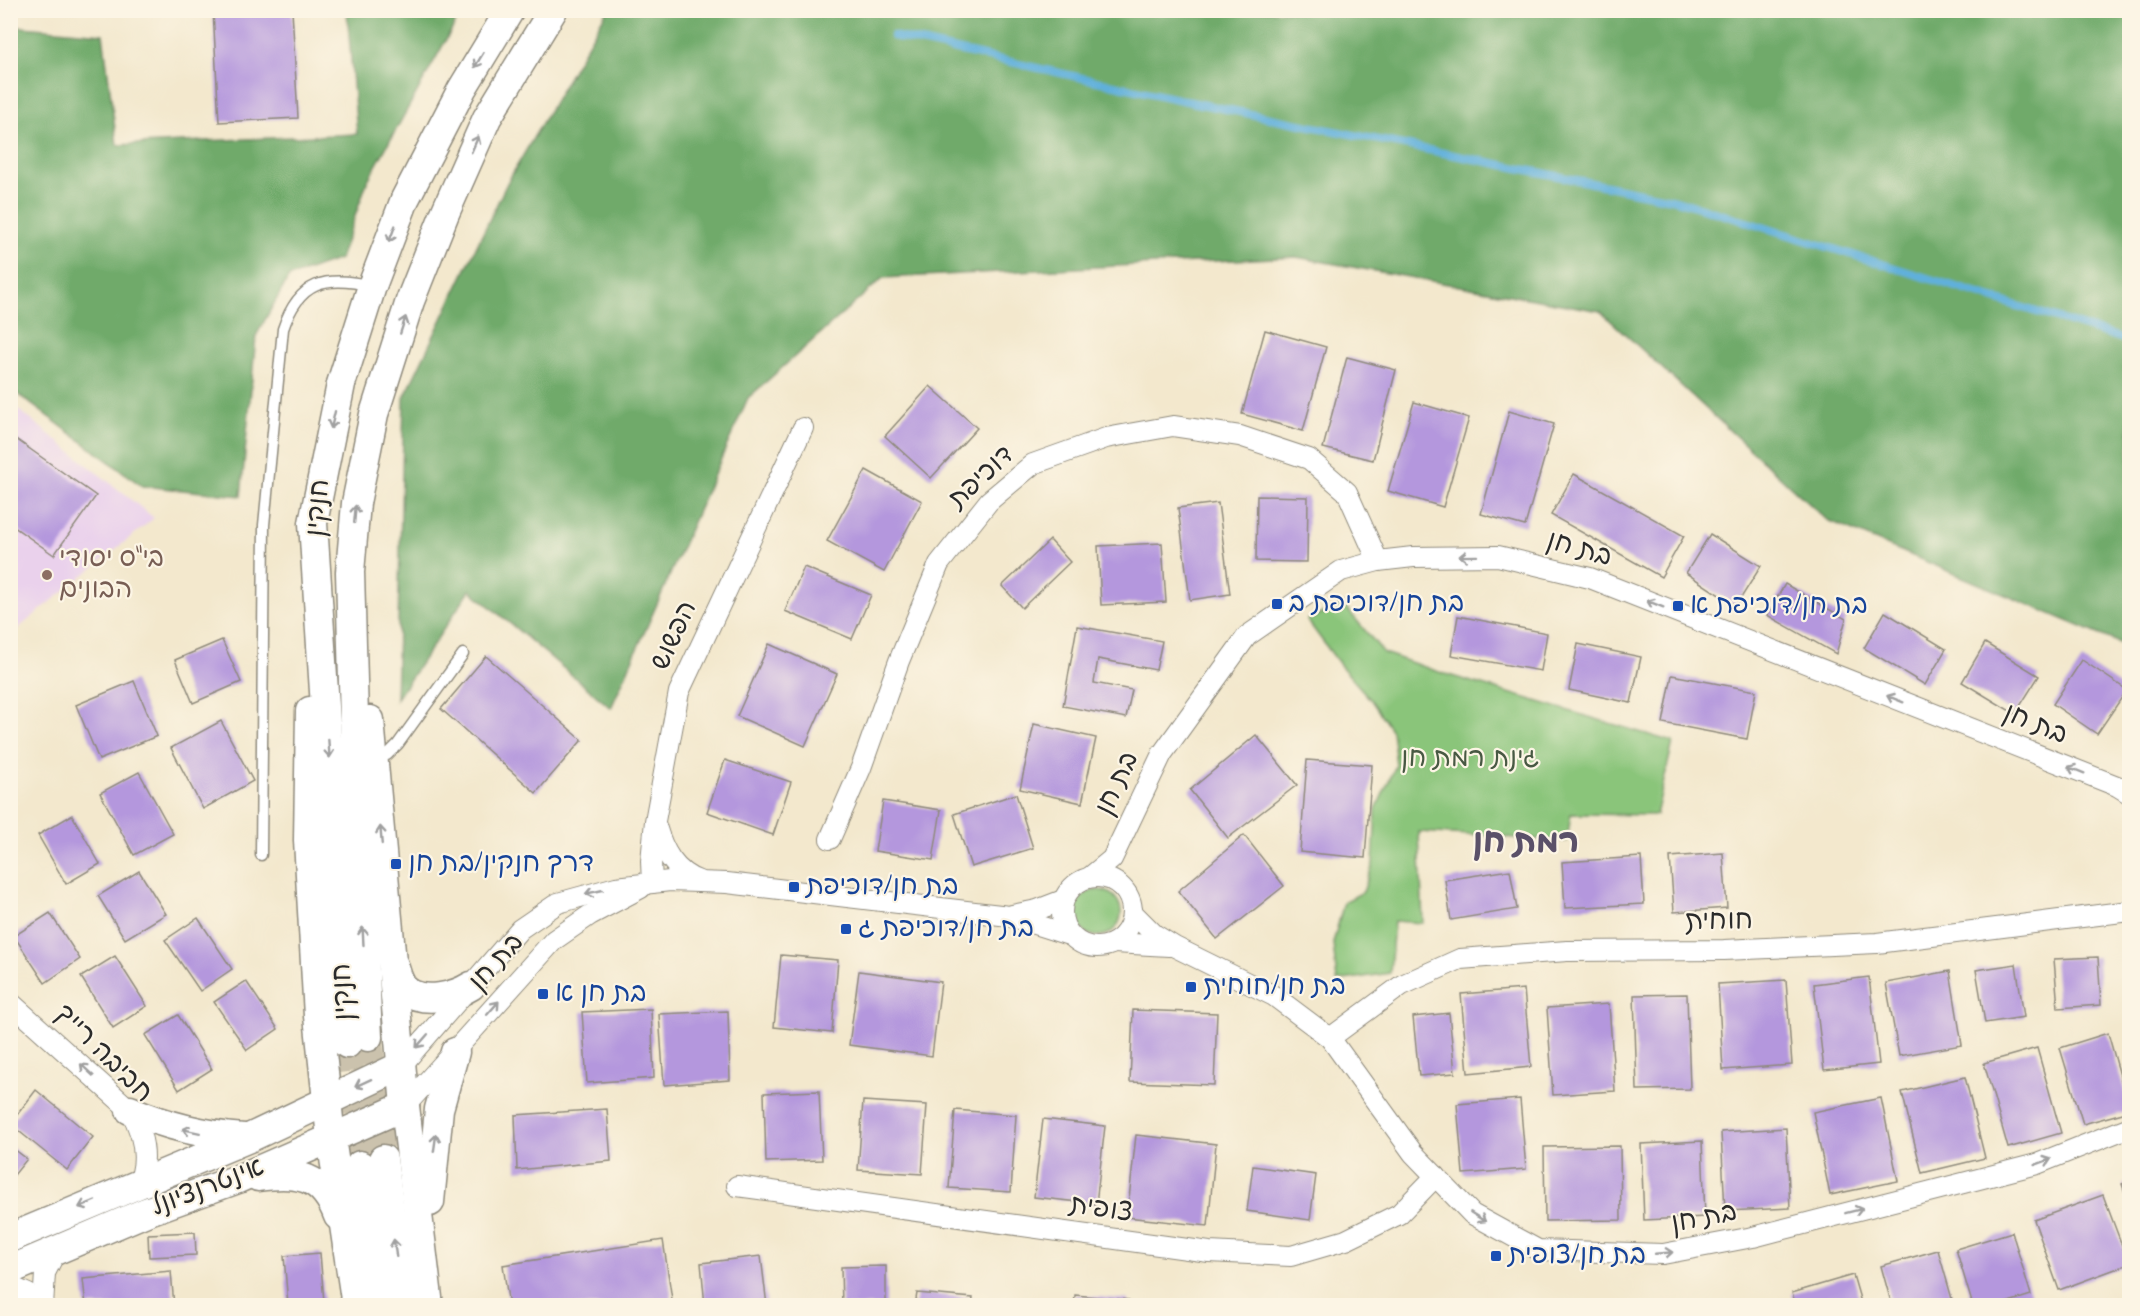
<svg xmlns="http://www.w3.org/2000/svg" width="2140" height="1316" viewBox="0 0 2140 1316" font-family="'Indie Flower','Playpen Sans Hebrew',sans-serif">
<rect width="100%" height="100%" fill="#fcf5e5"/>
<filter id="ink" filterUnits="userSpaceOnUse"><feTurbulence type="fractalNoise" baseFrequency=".0167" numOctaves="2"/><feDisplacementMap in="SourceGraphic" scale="12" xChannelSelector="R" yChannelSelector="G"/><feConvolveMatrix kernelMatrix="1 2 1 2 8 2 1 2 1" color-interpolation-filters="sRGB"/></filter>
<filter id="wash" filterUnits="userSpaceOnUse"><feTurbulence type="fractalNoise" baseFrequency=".008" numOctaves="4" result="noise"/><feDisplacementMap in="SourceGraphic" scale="24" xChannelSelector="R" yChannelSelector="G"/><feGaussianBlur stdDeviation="1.35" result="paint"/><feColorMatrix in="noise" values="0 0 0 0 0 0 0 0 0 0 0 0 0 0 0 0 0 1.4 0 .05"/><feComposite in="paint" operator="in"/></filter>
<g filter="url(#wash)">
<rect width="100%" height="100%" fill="#f3e8cd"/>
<path fill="#ead1ec" d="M10,403L154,518L11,634H10Z"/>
<g fill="#8ac57a" stroke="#5a7852" stroke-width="1.5">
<path d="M1343,604L1384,653L1442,673L1673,742L1656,815L1571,814L1567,841L1419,832L1423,923L1394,921L1390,973L1337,981L1333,943L1344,902L1363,892L1373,864L1376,809L1396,765L1392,731L1371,700L1341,666L1307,620Z"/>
<circle cx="1098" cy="913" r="23"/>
</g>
<g fill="#6faa6a" stroke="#4d6a4a" stroke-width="1.5">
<path d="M347,11H462L367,182L340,259L289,277L256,336L241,496L142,486L11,389V26L103,34L117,145L357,134Z"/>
<path d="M607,11H2129V647L1827,520L1600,311L1296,257L883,278L748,398L611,708L470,590L396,700L404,398L507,183Z"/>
</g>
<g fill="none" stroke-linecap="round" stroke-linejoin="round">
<path stroke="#61b0db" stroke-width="8" d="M893,36L1191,102L1676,200L2130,341"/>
</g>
<g id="blocks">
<g fill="#b497dd">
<path d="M213,10H292L298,118L219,122Z"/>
<path d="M1265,330L1326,347L1303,431L1242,414Z"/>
<path d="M1347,357L1396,370L1373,460L1323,448Z"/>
<path d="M930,386L977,428L931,478L885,436Z"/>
<path d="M1414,402L1469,418L1443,507L1388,491Z"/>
<path d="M1509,411L1554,424L1525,526L1481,514Z"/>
<path d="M13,437L96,496L54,555L10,524Z"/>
<path d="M866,470L922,501L884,572L827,541Z"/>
<path d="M1574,474L1684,536L1661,577L1551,515Z"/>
<path d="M1257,496L1308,497L1307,562L1256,561Z"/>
<path d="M1218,503L1230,594L1190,600L1178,508Z"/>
<path d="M1710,534L1761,566L1736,606L1686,573Z"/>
<path d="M1050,540L1070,562L1022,608L1002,586Z"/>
<path d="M1162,543L1166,602L1101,605L1098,546Z"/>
<path d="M804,567L871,595L852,639L785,611Z"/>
<path d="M1785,584L1846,619L1836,654L1767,615Z"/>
<path d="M1885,612L1946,649L1925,685L1864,648Z"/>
<path d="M1458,616L1547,633L1541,671L1451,655Z"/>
<path d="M1077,626L1162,641L1156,670L1098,659L1094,683L1132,690L1126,718L1063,706Z"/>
<path d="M222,640L241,682L193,703L175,660Z"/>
<path d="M1985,643L2039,676L2015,714L1962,682Z"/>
<path d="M769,644L837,674L805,746L737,716Z"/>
<path d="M1578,644L1641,657L1631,703L1569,690Z"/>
<path d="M486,656L582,740L536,793L441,709Z"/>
<path d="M2082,660L2127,690L2097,734L2053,704Z"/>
<path d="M1672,675L1756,691L1747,739L1663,723Z"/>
<path d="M134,681L157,736L99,760L76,705Z"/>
<path d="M221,721L253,781L203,809L171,748Z"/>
<path d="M1034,724L1096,738L1082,803L1020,789Z"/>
<path d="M1256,735L1297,785L1228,838L1190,790Z"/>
<path d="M725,760L791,782L773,835L707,812Z"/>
<path d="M1307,760L1372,765L1365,858L1300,852Z"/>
<path d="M139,772L173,834L134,855L100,793Z"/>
<path d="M1016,794L1033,848L971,867L954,814Z"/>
<path d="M883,801L941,810L933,860L875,851Z"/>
<path d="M72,815L100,864L66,884L38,835Z"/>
<path d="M1244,835L1284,886L1217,939L1178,891Z"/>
<path d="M1723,853L1727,908L1674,912L1670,857Z"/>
<path d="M1641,857L1644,904L1565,908L1562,862Z"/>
<path d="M1510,870L1517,909L1451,920L1445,880Z"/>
<path d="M139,871L166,914L125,939L98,896Z"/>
<path d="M50,913L80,959L45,983L14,936Z"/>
<path d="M198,918L232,969L200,991L165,940Z"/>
<path d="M781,955L838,960L832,1033L774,1027Z"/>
<path d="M115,956L147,1006L113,1028L81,977Z"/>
<path d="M2098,957L2101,1005L2058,1008L2054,959Z"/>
<path d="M2016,964L2024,1017L1985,1023L1976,970Z"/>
<path d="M859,971L941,982L932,1056L849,1045Z"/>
<path d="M1950,971L1962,1045L1899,1056L1886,983Z"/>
<path d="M1869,977L1879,1064L1824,1070L1814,984Z"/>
<path d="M1786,980L1792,1065L1723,1070L1718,984Z"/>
<path d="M246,981L278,1029L247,1050L214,1002Z"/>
<path d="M1524,989L1531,1067L1468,1073L1461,994Z"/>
<path d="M1687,994L1690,1089L1637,1090L1634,995Z"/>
<path d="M1609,1004L1615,1091L1553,1095L1547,1008Z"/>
<path d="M651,1009L654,1078L587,1083L582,1012Z"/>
<path d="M1133,1010L1217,1013L1214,1085L1130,1082Z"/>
<path d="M728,1011L730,1080L664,1085L659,1014Z"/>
<path d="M1449,1013L1455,1073L1419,1076L1413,1017Z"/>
<path d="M178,1015L212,1069L179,1090L145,1035Z"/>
<path d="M2108,1033L2130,1111L2083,1124L2060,1048Z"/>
<path d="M2037,1048L2061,1133L2008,1148L1984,1063Z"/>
<path d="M1965,1077L1985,1158L1922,1173L1902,1092Z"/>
<path d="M36,1090L93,1137L67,1170L10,1124Z"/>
<path d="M819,1091L822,1160L766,1162L764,1093Z"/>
<path d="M1881,1098L1898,1181L1830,1195L1813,1112Z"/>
<path d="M1520,1099L1526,1169L1463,1174L1457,1104Z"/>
<path d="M863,1101L927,1105L922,1174L858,1170Z"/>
<path d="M607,1109L611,1161L517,1170L515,1115Z"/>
<path d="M955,1110L1016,1115L1011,1192L949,1188Z"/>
<path d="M1043,1119L1105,1126L1096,1204L1034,1197Z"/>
<path d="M1786,1128L1790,1208L1725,1211L1721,1132Z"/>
<path d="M1136,1135L1216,1144L1208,1226L1127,1217Z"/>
<path d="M1702,1141L1705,1217L1644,1220L1641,1144Z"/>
<path d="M10,1146L27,1159L10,1180Z"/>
<path d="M1620,1146L1621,1220L1545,1221L1544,1147Z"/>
<path d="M1253,1166L1316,1175L1310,1220L1247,1211Z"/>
<path d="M2130,1181V1204H2129L2122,1184Z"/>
<path d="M2103,1195L2129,1264L2059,1290L2034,1220Z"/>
<path d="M195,1232L196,1255L149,1257L148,1234Z"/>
<path d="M2012,1232L2031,1295L1996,1306H1973L1956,1249Z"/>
<path d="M663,1240L673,1306H509L503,1265Z"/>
<path d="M1938,1250L1954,1306H1892L1881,1266Z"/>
<path d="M320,1253L324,1302L288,1305L284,1256Z"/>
<path d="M761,1256L767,1306H705L701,1263Z"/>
<path d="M886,1266V1306H842L841,1267Z"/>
<path d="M171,1271L174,1306H86L83,1279Z"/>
<path d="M1853,1275L1862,1306H1796L1792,1293Z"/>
<path d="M917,1293L973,1298L972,1306H915Z"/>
<path d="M1075,1295L1129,1300V1306H1074Z"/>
<path d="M989,1301L1044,1304V1306H988Z"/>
</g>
</g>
</g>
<g filter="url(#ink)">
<use href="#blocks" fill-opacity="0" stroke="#8f8a7c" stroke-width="1.5"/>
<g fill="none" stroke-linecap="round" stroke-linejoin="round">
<g stroke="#cbc2ad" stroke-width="28" stroke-dasharray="28 14" stroke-linecap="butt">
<path d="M368,1037L383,1159"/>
<path d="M347,1044L360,1165"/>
</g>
<g stroke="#8f8a7c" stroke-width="13">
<g id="lane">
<path d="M375,756L387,755L398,744L463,654"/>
<path d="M261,855L264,525L283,329C299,281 326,275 372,286"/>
</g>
</g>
<g stroke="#8f8a7c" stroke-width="22">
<g id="street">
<path d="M656,826C663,850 674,872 699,881"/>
<path d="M830,839L861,768L899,661L939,564L989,501L1033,464L1106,438L1173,426L1240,436L1309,459L1347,492L1378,561"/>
<circle cx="1097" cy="912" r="35"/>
<path d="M1090,877L1112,859L1162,754L1247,636L1341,571L1378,561L1413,557L1498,556L1590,578L2117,786L2130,794"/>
<path d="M652,883L651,861L655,821L679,692L803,428"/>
<path d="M1132,912L1154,934L1175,947L1274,996L1330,1038L1413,1153L1472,1214L1538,1250L1663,1254L1753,1237L2037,1164L2130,1127"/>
<path d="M1012,915L1037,910L1063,900"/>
<path d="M1114,943L1169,946"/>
<path d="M10,1002L130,1110C144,1135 150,1162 136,1189"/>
<path d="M1330,1038L1402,985L1460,959L1567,951L1724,950L1877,943L2130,911"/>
<path d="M401,1066L520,929L558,903L616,887L670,881L727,883L1009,916L1069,935"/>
<path d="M405,1106L554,940L590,915L641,888"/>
<path d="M737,1186L1209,1252L1291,1256L1346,1240L1399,1214L1436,1176"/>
<path d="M10,1286L28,1294L39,1306"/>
<path d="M43,1306L45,1273L57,1249"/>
</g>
</g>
<g stroke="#8f8a7c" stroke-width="31">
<g id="secondary">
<path d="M310,711L308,840L318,1016L331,1138L356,1306"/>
<path d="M370,720L405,1106L429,1306"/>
<path d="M394,965C397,974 399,985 407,991C425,1004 455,996 471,986"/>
<path d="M368,1037L355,754L350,572L356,503L374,414L410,301L445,213L487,118L553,10"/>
<path d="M347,1044L313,523L341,384L372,286L405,199L462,89L510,10"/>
<path d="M130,1110C167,1126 203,1135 244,1138"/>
<path d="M383,1159L403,1306"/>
<path d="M360,1165L381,1306"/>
<path d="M258,1177C297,1171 323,1175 338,1216"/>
<path d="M430,1202L439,1109L455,1052"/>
<path d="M10,1238L249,1138L401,1066"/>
<path d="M10,1270L146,1212L238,1179L405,1106"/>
</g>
</g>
<use href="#lane" stroke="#fff" stroke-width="10"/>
<use href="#street" stroke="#fff" stroke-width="20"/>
<use href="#secondary" stroke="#fff" stroke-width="28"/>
</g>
<defs><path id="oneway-shaft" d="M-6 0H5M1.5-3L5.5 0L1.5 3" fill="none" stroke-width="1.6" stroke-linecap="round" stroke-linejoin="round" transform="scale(1.5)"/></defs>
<g stroke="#a0a0a0">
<use href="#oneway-shaft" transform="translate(479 60) rotate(121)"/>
<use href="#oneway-shaft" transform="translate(475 144) rotate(-66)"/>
<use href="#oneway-shaft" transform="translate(392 234) rotate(111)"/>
<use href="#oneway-shaft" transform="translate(403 325) rotate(-72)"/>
<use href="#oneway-shaft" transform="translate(333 420) rotate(103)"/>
<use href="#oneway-shaft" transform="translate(355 514) rotate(-85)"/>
<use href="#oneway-shaft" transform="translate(1468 556) rotate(179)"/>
<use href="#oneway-shaft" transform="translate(1655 604) rotate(-158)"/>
<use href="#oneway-shaft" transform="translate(1895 699) rotate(-158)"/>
<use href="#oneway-shaft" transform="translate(329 749) rotate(86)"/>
<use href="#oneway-shaft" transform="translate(2076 770) rotate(-158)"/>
<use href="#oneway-shaft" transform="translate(381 835) rotate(-95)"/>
<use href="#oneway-shaft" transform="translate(594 892) rotate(167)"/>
<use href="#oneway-shaft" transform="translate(363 936) rotate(-93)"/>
<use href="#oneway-shaft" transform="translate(493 1008) rotate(-49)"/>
<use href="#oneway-shaft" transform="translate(422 1041) rotate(131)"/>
<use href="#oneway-shaft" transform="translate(87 1070) rotate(-137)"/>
<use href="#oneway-shaft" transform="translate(363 1083) rotate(155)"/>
<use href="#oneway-shaft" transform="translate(191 1131) rotate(-168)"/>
<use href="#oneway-shaft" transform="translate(435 1143) rotate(-82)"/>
<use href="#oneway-shaft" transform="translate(2043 1162) rotate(-20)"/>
<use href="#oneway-shaft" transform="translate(87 1204) rotate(157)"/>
<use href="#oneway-shaft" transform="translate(1854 1211) rotate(-14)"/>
<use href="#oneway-shaft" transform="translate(1478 1217) rotate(32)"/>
<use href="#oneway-shaft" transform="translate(395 1248) rotate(-98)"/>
<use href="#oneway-shaft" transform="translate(1664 1253) rotate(-5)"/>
</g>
</g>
<circle fill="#8d6e63" stroke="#fcf5e5" stroke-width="2" cx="47" cy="575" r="6"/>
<g fill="#1a4fb4" stroke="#fcf5e5" stroke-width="2">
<rect x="1271" y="598" width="12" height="12" rx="3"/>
<rect x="1672" y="600" width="12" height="12" rx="3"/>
<rect x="390" y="858" width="12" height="12" rx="3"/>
<rect x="788" y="881" width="12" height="12" rx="3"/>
<rect x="840" y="923" width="12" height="12" rx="3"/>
<rect x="1185" y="981" width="12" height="12" rx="3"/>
<rect x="537" y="988" width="12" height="12" rx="3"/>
<rect x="1490" y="1250" width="12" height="12" rx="3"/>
</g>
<g text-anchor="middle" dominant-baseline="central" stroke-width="4.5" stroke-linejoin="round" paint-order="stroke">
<g font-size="27" fill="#2b2b2b" stroke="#fcf5e5">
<text transform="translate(982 478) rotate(-43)">דוכיפת</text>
<text transform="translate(319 508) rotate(-85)">חנקין</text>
<text transform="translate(1579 550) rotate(16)">בת חן</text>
<text transform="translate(675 636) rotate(-65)">הפשוש</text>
<text transform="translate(2035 725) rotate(22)">בת חן</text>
<text transform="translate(1118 784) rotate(-65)">בת חן</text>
<text transform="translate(1719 922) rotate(-1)">חוחית</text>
<text transform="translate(497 963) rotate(-48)">בת חן</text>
<text transform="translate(344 992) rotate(-93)">חנקין</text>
<text transform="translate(103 1054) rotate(45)">חביבה רייך</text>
<text transform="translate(208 1188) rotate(-21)">אינטרנציונל</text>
<text transform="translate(1101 1210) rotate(8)">צופית</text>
<text transform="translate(1704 1219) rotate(-11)">בת חן</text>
</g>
<g font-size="27" fill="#785e54" stroke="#fcf5e5" text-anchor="start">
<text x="59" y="559">בי"ס יסודי<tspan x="59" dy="31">הבונים</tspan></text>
</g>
<g font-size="27" fill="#164399" stroke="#fcf5e5" text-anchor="start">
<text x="1289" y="604">בת חן/דוכיפת ב</text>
<text x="1690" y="606">בת חן/דוכיפת א</text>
<text x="408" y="864">דרך חנקין/בת חן</text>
<text x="806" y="887">בת חן/דוכיפת</text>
<text x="858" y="929">בת חן/דוכיפת ג</text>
<text x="1203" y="987">בת חן/חוחית</text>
<text x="555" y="994">בת חן א</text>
<text x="1508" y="1256">בת חן/צופית</text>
</g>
<g font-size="27" fill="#485943" stroke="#fcf5e5">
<text x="1470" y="759">גינת רמת חן</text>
</g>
<g font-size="33" font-weight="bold" fill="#5b5169" stroke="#fcf5e5">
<text x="1526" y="844">רמת חן</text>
</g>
</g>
<rect width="2140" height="1316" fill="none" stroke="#fcf5e5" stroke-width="36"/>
</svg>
